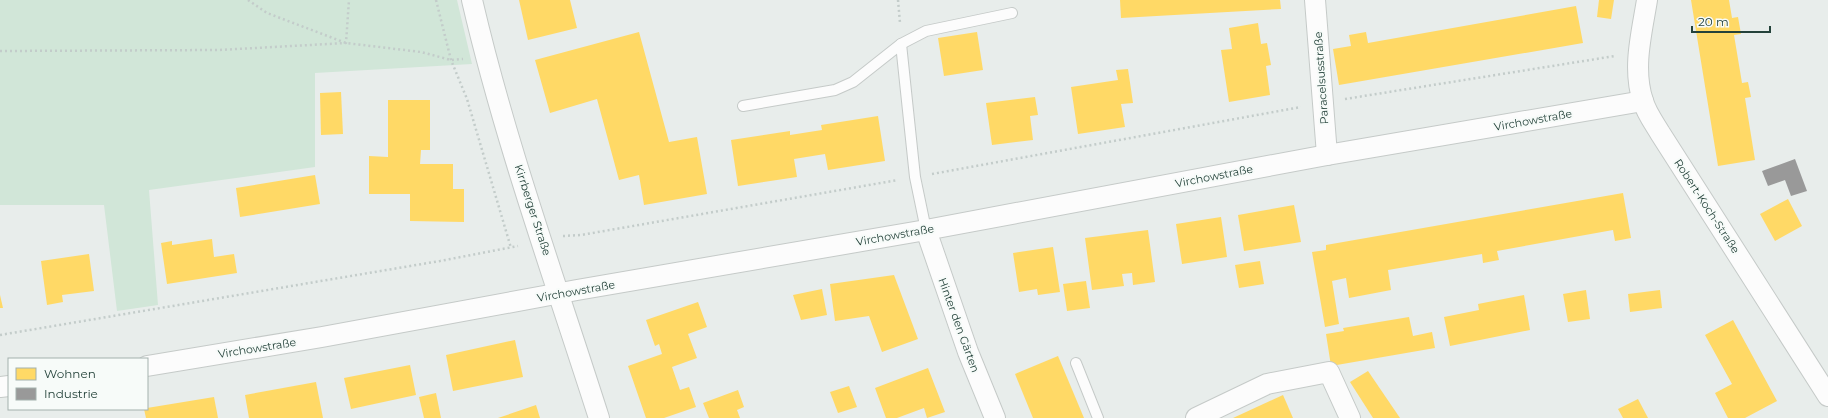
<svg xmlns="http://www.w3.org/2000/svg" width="1828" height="418" viewBox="0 0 1828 418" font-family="Montserrat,sans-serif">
<rect width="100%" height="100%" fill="#e8edeb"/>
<path fill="#d1e6d8" d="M0,0H457L472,64L315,73V167L149,190L158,305L117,311L104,205H0Z"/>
<g fill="#ffd966">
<path d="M519,0H570L577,28L528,40Z"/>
<path d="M1120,0H1280L1281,9L1121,18Z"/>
<path d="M1599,0H1614L1611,19L1597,17Z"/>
<path d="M1691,0H1729L1732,18L1738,17L1741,34L1734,35L1742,83L1748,82L1751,97L1745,98L1755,160L1718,166Z"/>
<path d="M1576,6L1583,43L1339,85L1333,49L1351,46L1349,35L1366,32L1368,43Z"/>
<path d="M1258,23L1261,44L1267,43L1271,65L1266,66L1270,95L1229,102L1221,50L1232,49L1229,28Z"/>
<path d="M639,32L669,142L697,137L707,194L644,205L639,175L619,180L597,99L550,113L535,60Z"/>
<path d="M977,32L983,70L944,76L938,38Z"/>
<path d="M1128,69L1133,103L1121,104L1125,127L1078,134L1071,87L1118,80L1116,70Z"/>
<path d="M341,92L343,134L321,135L320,93Z"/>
<path d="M1035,97L1038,115L1030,116L1033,140L992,145L986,103Z"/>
<path d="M388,100H430V150H421L420,164H453V189H464V222L410,221V194H369V156L388,157Z"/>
<path d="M878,116L885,161L828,170L825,154L794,159L797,177L738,186L731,140L790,131V135L822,130L821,125Z"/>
<path d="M315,175L320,204L240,217L236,188Z"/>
<path d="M1623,193L1631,238L1615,241L1613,230L1497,251L1499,260L1483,263L1482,254L1388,270L1391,290L1349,298L1346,278L1332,281L1339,324L1325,327L1312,252L1326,250V245Z"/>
<path d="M1788,199L1802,226L1775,241L1760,214Z"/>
<path d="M1294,205L1301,242L1244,251L1238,215Z"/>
<path d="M1221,217L1227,257L1182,264L1176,224Z"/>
<path d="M1148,230L1155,282L1133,285L1132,273L1122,274L1124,286L1092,290L1085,238Z"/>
<path d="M212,239L214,257L234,254L237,273L167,284L161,243L172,241V245Z"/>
<path d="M1053,247L1060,292L1038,295L1037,289L1019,292L1013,253Z"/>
<path d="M89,254L94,291L62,295L63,302L47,305L41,261Z"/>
<path d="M1260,261L1264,284L1239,288L1235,265Z"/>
<path d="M894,275L918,339L882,352L869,316L835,321L830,284Z"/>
<path d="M1086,281L1090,308L1067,311L1063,284Z"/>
<path d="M822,289L827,315L801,320L793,295Z"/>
<path d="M1586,290L1590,319L1568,322L1563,294Z"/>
<path d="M1660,290L1662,308L1630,312L1628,294Z"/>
<path d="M0,295L3,308H0Z"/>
<path d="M1524,295L1530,330L1450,346L1444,317L1479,310L1478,304Z"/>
<path d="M698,302L707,327L688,334L697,358L672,367L680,390L689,387L696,407L664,418H646L628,366L662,354L659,344L655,346L646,320Z"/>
<path d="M1409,317L1413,336L1432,332L1435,348L1331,366L1326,334L1344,331L1343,328Z"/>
<path d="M1733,320L1777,401L1745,418H1728L1715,393L1732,384L1705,335Z"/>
<path d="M515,340L523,377L453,391L446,355Z"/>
<path d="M1058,356L1084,418H1033L1015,374Z"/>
<path d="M410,365L416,395L351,409L344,378Z"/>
<path d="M928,368L945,412L927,418L924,408L897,418H886L875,388Z"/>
<path d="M1368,371L1400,418H1373L1350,382Z"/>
<path d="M316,382L323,418H249L245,395Z"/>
<path d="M849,386L857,407L838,413L830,392Z"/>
<path d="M738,390L744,407L737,410L740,418H709L703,403Z"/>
<path d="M436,393L441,418H424L419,397Z"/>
<path d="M1283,395L1293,418H1233Z"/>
<path d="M214,397L218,418H146L144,409L147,408Z"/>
<path d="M1638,399L1648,418H1623L1618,409Z"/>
<path d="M536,405L540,418H498Z"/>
</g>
<path fill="#999" d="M1795,159L1807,191L1791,196L1785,180L1768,186L1762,171Z"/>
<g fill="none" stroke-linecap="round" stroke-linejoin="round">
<g stroke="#c5cac8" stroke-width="12">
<g id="lane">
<path d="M901,44L915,177L926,230"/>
<path d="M743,106L835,90L853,82L901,44L926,31L1012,13"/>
<path d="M1076,363L1098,418"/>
</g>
</g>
<g stroke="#c5cac8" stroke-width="22">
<g id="street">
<path d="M472,0C505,142 555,280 599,418"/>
<path d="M1315,0L1327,155"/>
<path d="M1647,0C1642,32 1632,68 1643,101C1646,112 1654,123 1660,133L1828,396"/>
<path d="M926,230L968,352L995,418"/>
<path d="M147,366L322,337L577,290L926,230L1327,155L1643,101"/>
<path d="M0,387L9,386"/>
<path d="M1196,418L1267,384L1329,372L1350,418"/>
</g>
</g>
<g stroke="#c3ccca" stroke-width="2.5" stroke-dasharray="2 3" stroke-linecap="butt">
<path d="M248,0L267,13L346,43L421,52L451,60L463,59"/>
<path d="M436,0L451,60L467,99L511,248"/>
<path d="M898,0L900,23"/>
<path d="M0,51L219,50L346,43L349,0"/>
<path d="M1345,99L1615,56"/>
<path d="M932,174L1301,107"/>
<path d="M563,236L581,235L898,180"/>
<path d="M0,335L440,261L518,246"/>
</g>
<use href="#lane" stroke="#fcfcfc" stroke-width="10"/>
<use href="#street" stroke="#fcfcfc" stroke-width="20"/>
</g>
<g text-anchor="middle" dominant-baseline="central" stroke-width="4" stroke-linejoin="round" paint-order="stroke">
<g font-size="11" fill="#24423a" stroke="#f7fbf9">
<text transform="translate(1321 78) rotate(-94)">Paracelsusstraße</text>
<text transform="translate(1533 120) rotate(-10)">Virchowstraße</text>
<text transform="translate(1214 176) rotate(-11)">Virchowstraße</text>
<text transform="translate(1707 206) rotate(57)">Robert-Koch-Straße</text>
<text transform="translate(533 210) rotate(72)">Kirrberger Straße</text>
<text transform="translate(895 235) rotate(-10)">Virchowstraße</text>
<text transform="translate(576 291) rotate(-10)">Virchowstraße</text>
<text transform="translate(959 325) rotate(70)">Hinter den Gärten</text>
<text transform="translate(257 348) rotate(-9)">Virchowstraße</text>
</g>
</g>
<rect x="8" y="358" width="140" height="52" fill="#f7fbf9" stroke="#a3b1ad"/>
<rect x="16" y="368" width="20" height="12" fill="#ffd966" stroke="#a3b1ad"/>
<text x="44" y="378" font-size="12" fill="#24423a">Wohnen</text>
<rect x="16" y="388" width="20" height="12" fill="#999999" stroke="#a3b1ad"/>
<text x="44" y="398" font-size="12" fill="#24423a">Industrie</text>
<path d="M1692 26v6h78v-6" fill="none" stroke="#24423a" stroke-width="2"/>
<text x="1698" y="26" font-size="12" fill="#24423a" stroke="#f7fbf9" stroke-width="3" paint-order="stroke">20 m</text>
</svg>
